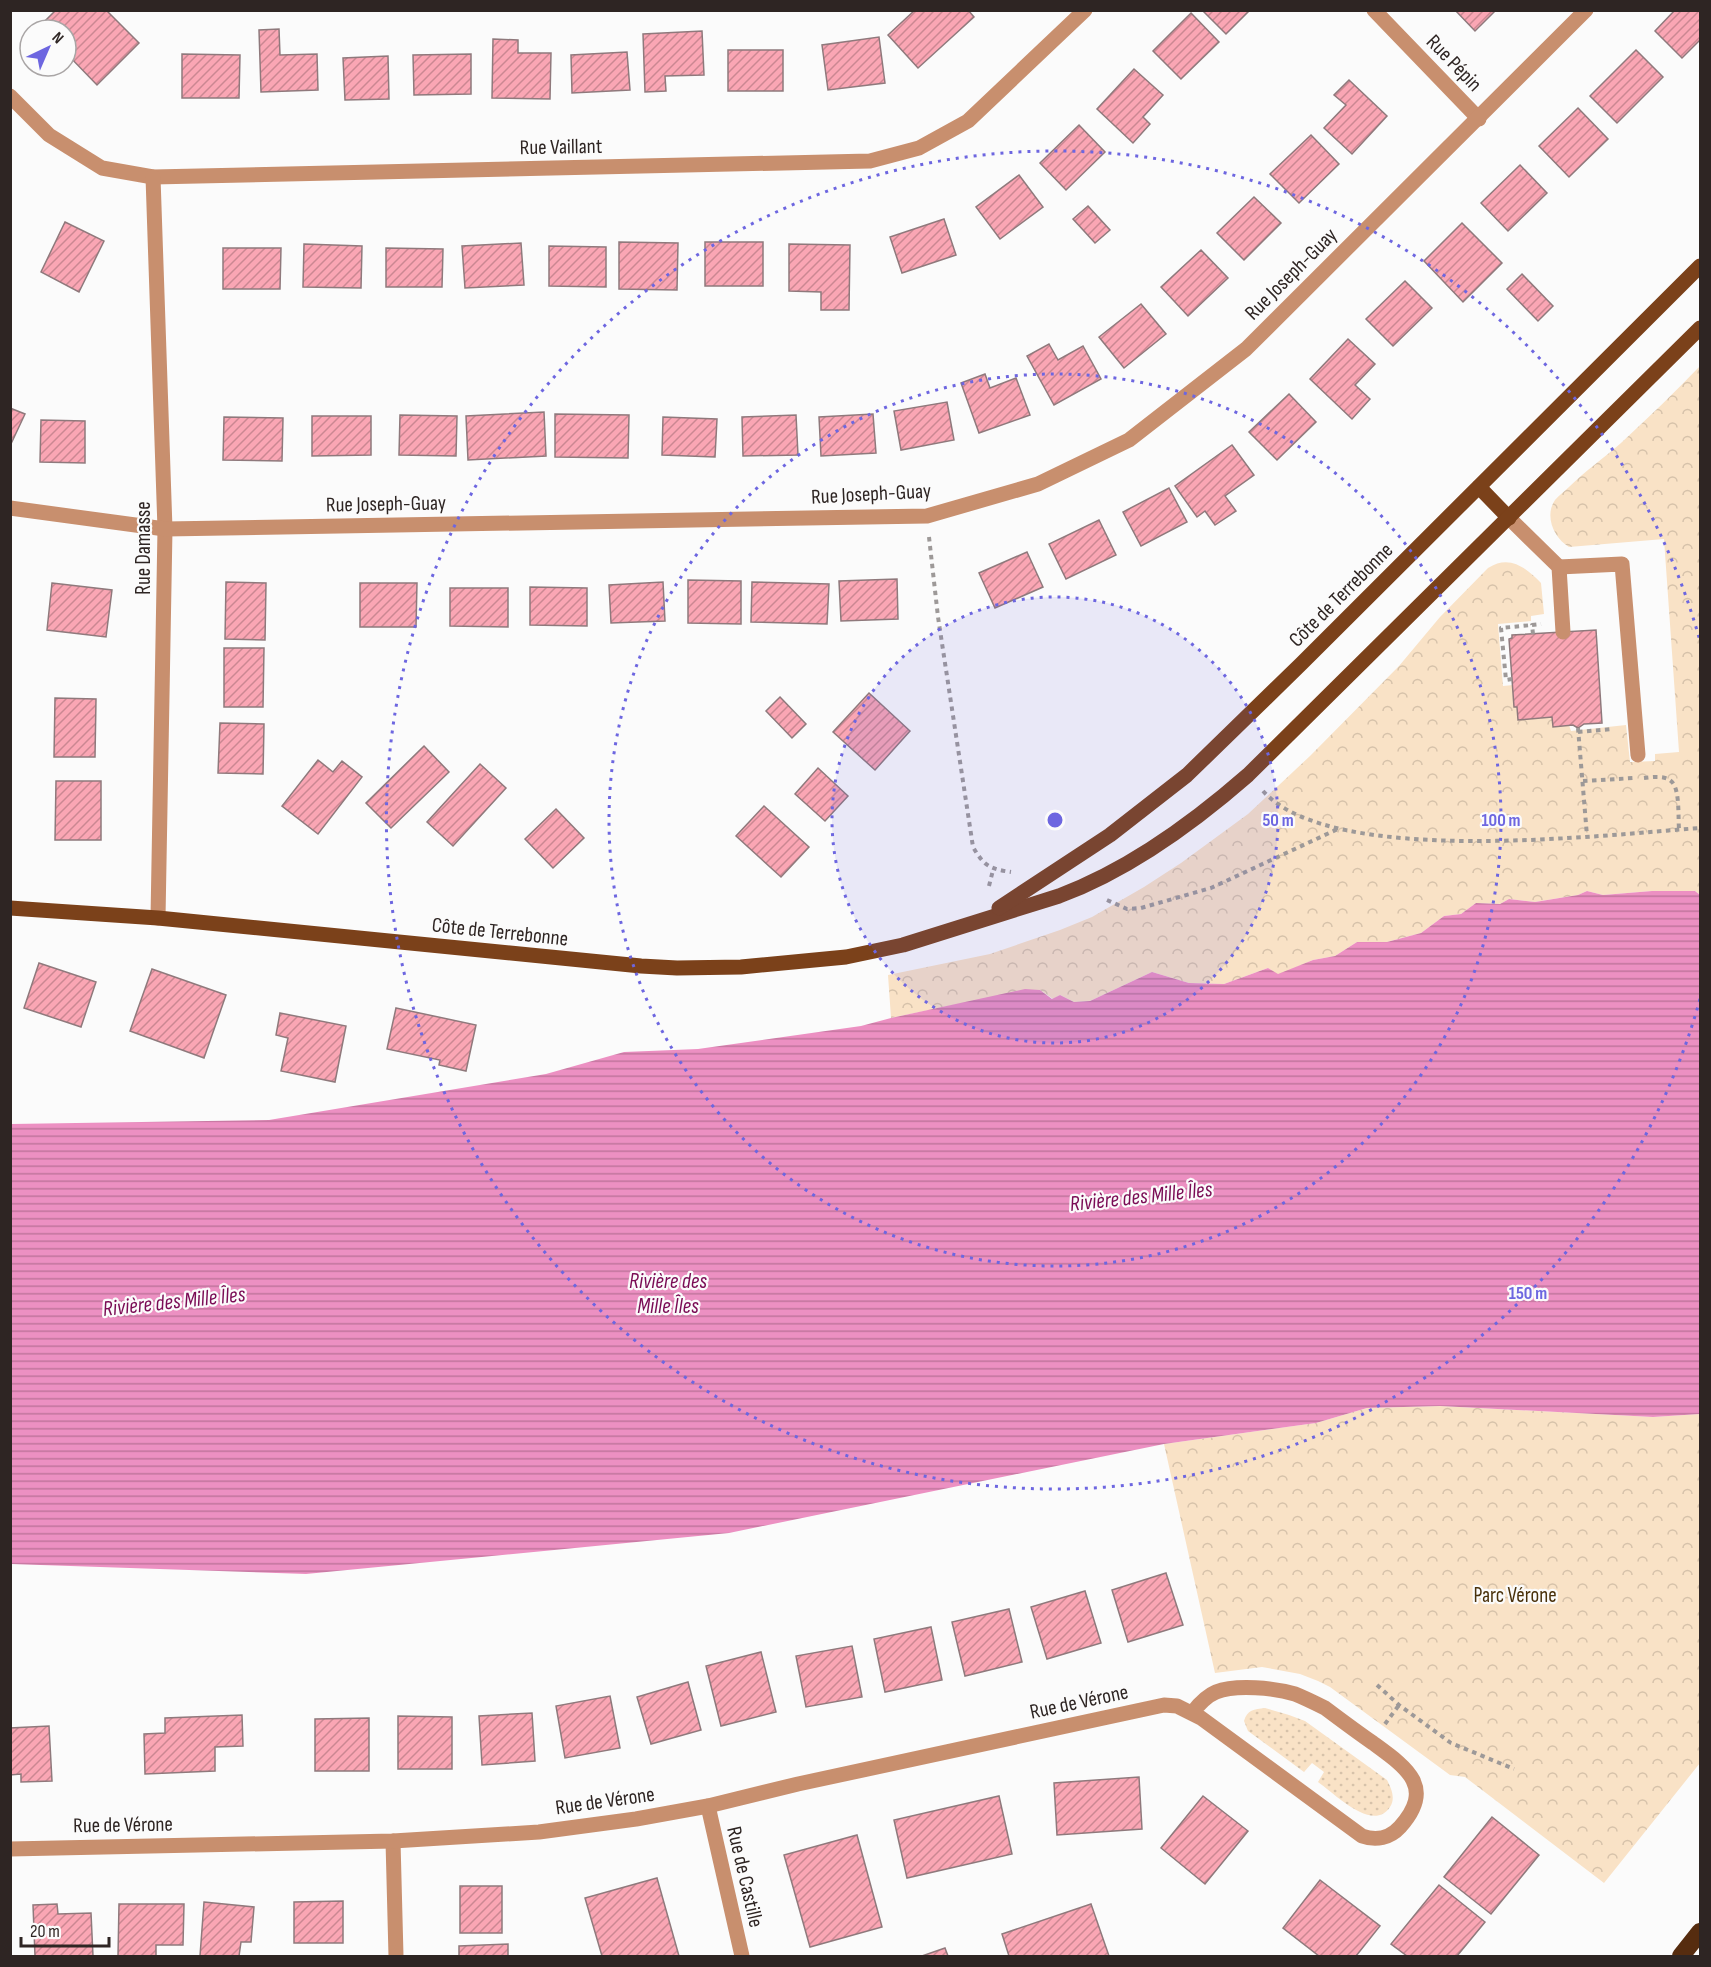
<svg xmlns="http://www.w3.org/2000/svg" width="1711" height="1967" viewBox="0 0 1711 1967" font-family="'Sofia Sans Condensed',sans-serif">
<defs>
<pattern id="grass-dots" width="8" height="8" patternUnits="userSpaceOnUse" patternTransform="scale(1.5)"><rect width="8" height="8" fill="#f9e2c6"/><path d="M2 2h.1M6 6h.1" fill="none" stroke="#d6c2aa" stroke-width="1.8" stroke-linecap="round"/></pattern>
<pattern id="park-crowns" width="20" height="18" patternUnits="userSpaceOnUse" patternTransform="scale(1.5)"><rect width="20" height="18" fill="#f9e2c6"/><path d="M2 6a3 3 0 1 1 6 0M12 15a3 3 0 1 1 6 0" fill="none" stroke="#d6c2aa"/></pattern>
<pattern id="water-rules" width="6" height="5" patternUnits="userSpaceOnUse" patternTransform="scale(1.5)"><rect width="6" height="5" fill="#ec90c2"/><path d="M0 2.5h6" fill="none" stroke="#c0759d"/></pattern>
<pattern id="building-hatch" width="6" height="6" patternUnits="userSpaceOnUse" patternTransform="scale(1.5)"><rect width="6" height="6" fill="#faa6b4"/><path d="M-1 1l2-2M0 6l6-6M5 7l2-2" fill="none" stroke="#cb8792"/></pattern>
</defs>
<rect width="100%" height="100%" fill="#fbfbfb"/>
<path fill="url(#grass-dots)" d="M1265,1708L1289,1715L1305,1721L1387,1780C1391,1788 1396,1798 1390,1807C1373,1833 1335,1794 1318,1782L1324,1772L1312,1763L1304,1772L1248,1731L1244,1721C1247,1710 1254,1709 1265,1708Z"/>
<g fill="url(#park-crowns)">
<path d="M1700,366V895L1695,891H1652L1603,895L1587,891L1578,895L1535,902L1509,899L1500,904L1476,903L1461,914L1444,916L1421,933L1387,942H1357L1335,956L1313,960L1278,975L1268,968L1224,984L1189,983L1152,972L1090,1001L1074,1002L1060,995L1053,999L1040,990L953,1005L891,1018L888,975L990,954L1060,930L1092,917L1144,887L1181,863L1248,814L1310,756L1399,666L1440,617L1488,568C1510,554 1526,568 1541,583L1544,614L1531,616V621L1498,624L1503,686L1513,685L1514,707H1517L1518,720L1552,717L1553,727L1569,725L1571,731L1626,725L1630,762L1655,761V754L1679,752L1664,539L1569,547C1554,538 1544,516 1555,500C1559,495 1565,491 1569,487C1585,471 1604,458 1621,443C1648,418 1675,392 1700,366Z"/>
<path d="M1440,1406L1653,1417L1700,1414V1763L1604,1883L1465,1777L1450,1775L1330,1687L1318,1681L1300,1674L1262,1667L1215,1673L1164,1444L1316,1423L1367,1408Z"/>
</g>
<path fill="url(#water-rules)" d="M1587,891L1603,895L1652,891H1695L1700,895V1414L1653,1417L1440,1406L1367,1408L1316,1423L1164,1444L729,1533L306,1574L11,1564V1124L269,1120L546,1074L624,1052L698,1049L861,1026L891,1018L1025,989L1040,990L1052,999L1060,995L1074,1002L1090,1001L1152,972L1189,983L1224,984L1268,968L1278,974L1313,960L1335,956L1357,942H1387L1421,933L1444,916L1461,914L1476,903L1500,904L1509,899L1535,902L1578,895Z"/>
<g fill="url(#building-hatch)" stroke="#8f797c" stroke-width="1.5">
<path d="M56,10H106L139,43L97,85L66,53V30H43L39,27Z"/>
<path d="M915,10H968L974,17L918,68L888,35Z"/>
<path d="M1202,10H1250L1226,34Z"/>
<path d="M1455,10H1496L1475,31Z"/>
<path d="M1675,10H1700V40L1682,58L1655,31Z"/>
<path d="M1191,13L1219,42L1181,79L1153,51Z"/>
<path d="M279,29L280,55L317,54L318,90L261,92L259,30Z"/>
<path d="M702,31L704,75L665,76L666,91L645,92L643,34Z"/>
<path d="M879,37L885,83L828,90L822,45Z"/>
<path d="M493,39L518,40V53H551L550,99L492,98Z"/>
<rect x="728" y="50" width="55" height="41"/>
<path d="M1636,50L1663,77L1617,123L1590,96Z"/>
<path d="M627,52L630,90L572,93L571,55Z"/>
<path d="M182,54L240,55L239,98H182Z"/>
<path d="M471,54V94L414,95L413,55Z"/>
<path d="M388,56L389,99L345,100L343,58Z"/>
<path d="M1134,69L1163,95L1143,117L1150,124L1133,143L1097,109Z"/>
<path d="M1349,80L1387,116L1352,154L1324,128L1346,105L1334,95Z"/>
<path d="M1578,108L1608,139L1569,177L1539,146Z"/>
<path d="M1079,125L1105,152L1066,190L1040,163Z"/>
<path d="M1311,135L1339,164L1299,203L1270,174Z"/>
<path d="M1520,165L1547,193L1508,231L1481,203Z"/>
<path d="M1019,175L1043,207L1000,239L976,207Z"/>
<path d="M1254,197L1281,223L1244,260L1217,233Z"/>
<path d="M1088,206L1110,230L1095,243L1073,219Z"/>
<path d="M944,219L956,255L902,273L890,237Z"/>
<path d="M65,222L104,241L79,292L41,272Z"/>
<path d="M1462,223L1502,263L1463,302L1424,261Z"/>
<path d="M619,242L678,243L677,290L619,289Z"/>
<rect x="705" y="242" width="58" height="44"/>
<path d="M521,243L524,285L465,288L462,246Z"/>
<path d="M304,244L362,246L361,288L303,287Z"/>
<path d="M789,244L850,245L849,310H821V292L789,291Z"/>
<path d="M549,246L606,247V287L549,286Z"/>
<path d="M223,248H281L280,289H223Z"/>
<path d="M386,248L443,249L442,287H386Z"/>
<path d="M1201,250L1228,278L1188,316L1161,287Z"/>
<path d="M1522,274L1553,306L1538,321L1507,289Z"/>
<path d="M1405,281L1432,308L1393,346L1366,319Z"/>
<path d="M1141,304L1166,334L1124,368L1099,337Z"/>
<path d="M1348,339L1375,364L1355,385L1370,399L1352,419L1310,379Z"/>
<path d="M1049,344L1058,360L1083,346L1101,379L1054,405L1027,356Z"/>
<path d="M985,374L990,388L1016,378L1030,415L979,433L961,383Z"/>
<path d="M1289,394L1316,422L1277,460L1249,432Z"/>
<path d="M947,402L954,440L901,450L894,411Z"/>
<path d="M10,408L25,414L10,446Z"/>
<path d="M544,412L546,456L468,460L466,416Z"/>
<path d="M555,414L629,415L628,458L555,457Z"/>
<path d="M873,414L876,453L821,456L819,417Z"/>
<path d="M400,415L457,416L456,456L399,455Z"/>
<path d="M796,415L798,455L743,456L742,417Z"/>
<path d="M312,416H371V455L312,456Z"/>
<path d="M224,417L283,418L282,461L223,460Z"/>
<path d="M663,417L717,419L715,457L662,455Z"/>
<path d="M41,420L85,421V463L40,462Z"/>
<path d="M1232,445L1254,475L1225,496L1236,511L1215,525L1205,511L1197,517L1175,486Z"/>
<path d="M1169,488L1187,522L1141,546L1123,512Z"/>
<path d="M1099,520L1116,555L1066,579L1049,544Z"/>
<path d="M1027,552L1043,587L995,608L979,573Z"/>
<path d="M897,579L898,619L841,621L839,581Z"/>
<path d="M688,580L741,581V624L688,623Z"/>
<path d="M226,582L266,583L265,640L225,639Z"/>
<path d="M663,582L665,621L611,623L609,585Z"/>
<path d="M752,582L829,584L827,624L751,622Z"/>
<path d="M52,583L112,590L106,637L47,630Z"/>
<path d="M360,583H417L416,627H360Z"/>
<path d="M530,587L587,588V626L530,625Z"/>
<path d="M450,588H508V627L450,626Z"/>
<path d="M1596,630L1602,723L1584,724L1578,728L1573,725L1553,727L1552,717L1518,720L1517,707H1514L1512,679L1509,639L1512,638V635Z"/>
<path d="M224,648H264L263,707H224Z"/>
<path d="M869,693L910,731L875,770L833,732Z"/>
<path d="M780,697L806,724L792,738L766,711Z"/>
<path d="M55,698L96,699L95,757H54Z"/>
<path d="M220,723L264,724L263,774L218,773Z"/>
<path d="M424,746L449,772L391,828L366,803Z"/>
<path d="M318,760L333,772L342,761L362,777L318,834L282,806Z"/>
<path d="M480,764L506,788L453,846L427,822Z"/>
<path d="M818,768L848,796L825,821L795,794Z"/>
<path d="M56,781H101V840H55Z"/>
<path d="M764,806L809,847L781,877L736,836Z"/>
<path d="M556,809L584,838L553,868L525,839Z"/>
<path d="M39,963L96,982L81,1027L24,1008Z"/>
<path d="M152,969L226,995L204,1058L130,1031Z"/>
<path d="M396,1008L476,1025L466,1071L439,1065L440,1060L387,1049Z"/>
<path d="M280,1013L346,1026L335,1082L281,1071L288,1038L276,1035Z"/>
<path d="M1166,1573L1183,1625L1128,1642L1112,1590Z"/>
<path d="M1085,1591L1101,1643L1047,1659L1031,1607Z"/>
<path d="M1009,1609L1022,1662L965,1676L952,1622Z"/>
<path d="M931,1627L942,1680L885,1692L874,1639Z"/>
<path d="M852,1646L862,1697L806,1707L796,1656Z"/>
<path d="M761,1652L776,1712L721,1726L706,1666Z"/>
<path d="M688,1682L701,1730L651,1744L637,1697Z"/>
<path d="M610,1696L620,1748L565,1758L556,1706Z"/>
<path d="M532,1713L535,1761L482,1765L479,1716Z"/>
<path d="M242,1715L243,1746L215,1747V1771L145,1774L144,1734L165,1733V1718Z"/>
<path d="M398,1716L452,1717V1769H398Z"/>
<path d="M369,1718V1771H315V1719Z"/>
<path d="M49,1726L52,1781L21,1782V1774L10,1775V1728Z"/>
<path d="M1139,1777L1142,1829L1057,1835L1054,1783Z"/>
<path d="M999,1796L1012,1854L907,1878L894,1820Z"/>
<path d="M1203,1796L1248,1831L1205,1884L1161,1848Z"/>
<path d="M1492,1817L1539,1855L1491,1914L1444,1877Z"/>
<path d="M857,1835L882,1927L810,1947L784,1855Z"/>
<path d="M657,1878L679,1956H602L585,1898Z"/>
<path d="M1320,1880L1380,1926L1356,1956H1319L1283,1928Z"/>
<path d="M1439,1885L1485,1922L1457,1956H1407L1391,1944Z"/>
<rect x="460" y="1886" width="42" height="47"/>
<path d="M343,1901V1943H294V1902Z"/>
<path d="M204,1902L254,1907L251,1942H241L239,1956H200Z"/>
<path d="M57,1904L58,1914L91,1913L93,1956H35L33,1905Z"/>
<path d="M119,1904H184L183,1945H156V1956H118Z"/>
<path d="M1091,1904L1109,1956H1009L1002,1934Z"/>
<path d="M508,1944V1956H459V1946Z"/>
<path d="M945,1948L948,1956H922Z"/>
</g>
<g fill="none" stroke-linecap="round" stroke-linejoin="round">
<g stroke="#9d9998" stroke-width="4" stroke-dasharray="4.5 4.5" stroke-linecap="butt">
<path d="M929,537L938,617L973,847C984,866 990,869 1011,872"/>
<path d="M1533,634L1532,625L1541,624"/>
<path d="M1512,679L1506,680L1501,628L1532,625"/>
<path d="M1578,728L1587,836"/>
<path d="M1578,732L1613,729"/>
<path d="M1644,778C1653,777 1666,775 1672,782C1680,790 1678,818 1679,829"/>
<path d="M1583,781L1634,778"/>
<path d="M1263,791C1332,868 1601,835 1700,828"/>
<path d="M989,886L993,870"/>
<path d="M1107,900L1127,909L1141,908L1211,888L1340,828"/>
<path d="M1377,1685L1399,1705L1451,1743L1514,1769"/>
<path d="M1385,1724L1399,1705"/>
</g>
<g stroke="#c88f6e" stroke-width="15">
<path d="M1374,10L1479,119"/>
<path d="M10,96L49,135L102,168L153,177L870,161L919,148L968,121L1085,10"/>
<path d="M153,177L165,529L158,918"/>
<path d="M10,508L165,529L927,516L1038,484L1129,440L1246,349L1586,10"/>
<path d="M1509,518L1559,567L1563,632"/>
<path d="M1559,567L1622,564L1638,755"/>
<path d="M708,1806L742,1956"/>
<path d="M393,1841L396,1956"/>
<path d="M10,1849L393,1841L539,1832L636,1819L708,1806L798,1784L1164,1705L1177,1706L1201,1718L1362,1836C1376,1841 1390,1838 1400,1827C1436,1787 1406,1767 1373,1743C1357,1732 1341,1720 1325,1708C1315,1703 1305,1698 1295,1694C1275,1688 1236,1684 1216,1692C1206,1696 1199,1704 1192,1713"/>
</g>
<g stroke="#7b411a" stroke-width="15">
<path d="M1479,487L1509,518"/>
<path d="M10,908L158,918L641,966L677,968L741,967L846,957L903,945L1059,896C1129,870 1192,824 1248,775L1700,328"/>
<path d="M999,908L1110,835L1187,775L1301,664L1700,266"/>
</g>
<path stroke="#562c0f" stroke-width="18" d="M1681,1956L1700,1932"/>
</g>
<circle cx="1055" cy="820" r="223" fill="#6d66e0" fill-opacity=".12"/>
<g fill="none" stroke="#6d66e0" stroke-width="3" stroke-dasharray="3 6">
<circle cx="1055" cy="820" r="223"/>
<circle cx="1055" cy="820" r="446"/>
<path d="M1700 999A669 669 0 1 1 1700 641"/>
</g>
<g text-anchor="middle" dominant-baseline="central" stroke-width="4.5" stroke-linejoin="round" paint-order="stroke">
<g font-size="21" fill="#2e2523" stroke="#fbfbfb">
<text transform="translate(1454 63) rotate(46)">Rue Pépin</text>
<text transform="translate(561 147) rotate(-1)">Rue Vaillant</text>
<text transform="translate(1291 274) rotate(-45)">Rue Joseph-Guay</text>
<text transform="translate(871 494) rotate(-3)">Rue Joseph-Guay</text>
<text transform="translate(386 504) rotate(-1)">Rue Joseph-Guay</text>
<text transform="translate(143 548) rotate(-90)">Rue Damasse</text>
<text transform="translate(1341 595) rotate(-45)">Côte de Terrebonne</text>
<text transform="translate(500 932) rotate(6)">Côte de Terrebonne</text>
<text transform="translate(1079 1702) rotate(-12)">Rue de Vérone</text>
<text transform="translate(605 1801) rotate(-8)">Rue de Vérone</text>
<text transform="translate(123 1825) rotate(-1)">Rue de Vérone</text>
<text transform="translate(745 1877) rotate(77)">Rue de Castille</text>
</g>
<g font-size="21" fill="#49310b" stroke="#fbfbfb">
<text x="1515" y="1595">Parc Vérone</text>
</g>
<g font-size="22" font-style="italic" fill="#7a0c55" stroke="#fbfbfb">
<text transform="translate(1141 1197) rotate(-6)">Rivière des Mille Îles</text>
<text x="668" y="1281">Rivière des<tspan x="668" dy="25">Mille Îles</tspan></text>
<text transform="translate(174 1302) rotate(-6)">Rivière des Mille Îles</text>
</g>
</g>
<circle cx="1055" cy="820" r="9" fill="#6d66e0" stroke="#fbfbfb" stroke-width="3"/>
<g font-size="18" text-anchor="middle" font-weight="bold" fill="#6d66e0" stroke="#fbfbfb" stroke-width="4.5" stroke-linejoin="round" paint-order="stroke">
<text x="1278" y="826">50 m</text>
<text x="1501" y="826">100 m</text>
<text x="1528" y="1299">150 m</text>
</g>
<rect width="1711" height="1967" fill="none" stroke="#2e2523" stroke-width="24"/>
<g transform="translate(48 48) rotate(44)"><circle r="28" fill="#fbfbfb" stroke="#a9a5a5" stroke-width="1.5"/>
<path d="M0-4.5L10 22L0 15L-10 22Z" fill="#6d66e0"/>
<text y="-9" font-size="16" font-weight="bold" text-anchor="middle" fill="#2e2523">N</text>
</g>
<path d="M21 1937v9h88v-9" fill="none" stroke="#2e2523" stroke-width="3"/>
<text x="30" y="1937" font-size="18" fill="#2e2523" stroke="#fbfbfb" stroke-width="4.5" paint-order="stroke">20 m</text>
</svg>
